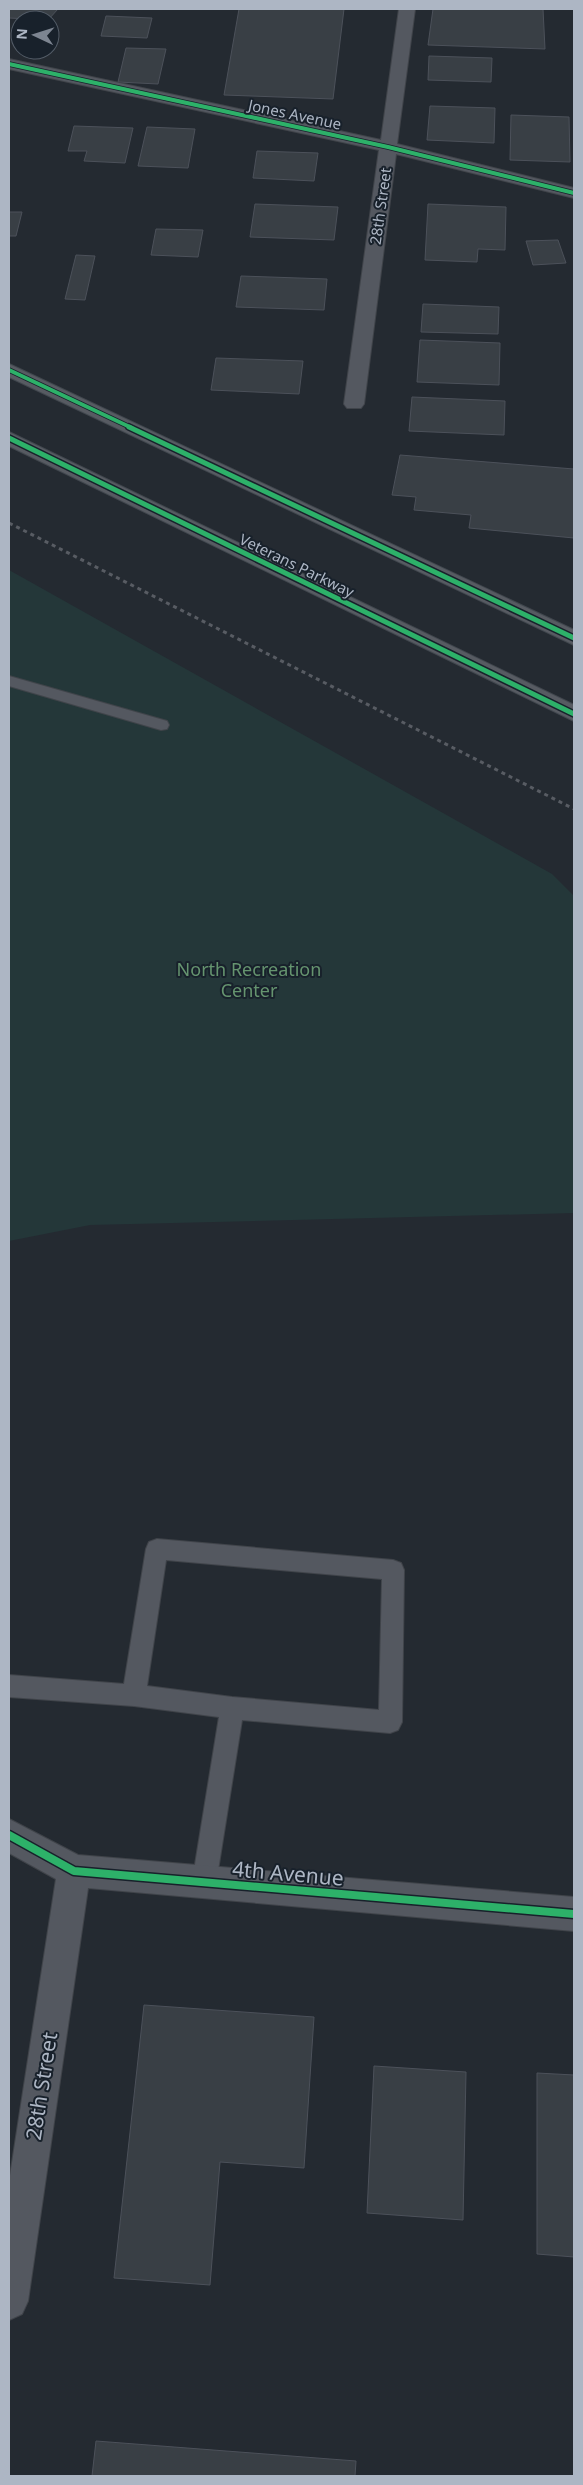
<svg xmlns="http://www.w3.org/2000/svg" width="583" height="2485" viewBox="0 0 583 2485" font-family="'Noto Sans',sans-serif">
<rect width="100%" height="100%" fill="#242a31"/>
<path fill="#243739" d="M9,570L552,874L574,896V1213L90,1225L9,1241Z"/>
<g fill="#393f45" stroke="#4c515a">
<path d="M9,9H58L48,20L9,18Z"/>
<path d="M239,9H344L333,99L224,95Z"/>
<path d="M433,9H543L545,49L428,45Z"/>
<path d="M106,16L152,18L147,38L101,36Z"/>
<path d="M126,48L166,49L158,84L118,82Z"/>
<path d="M429,56L492,58L491,82L428,80Z"/>
<path d="M430,106L495,108L494,143L427,140Z"/>
<path d="M511,115L569,117L570,162L510,160Z"/>
<path d="M74,126L133,128L125,163L84,161L87,151H68Z"/>
<path d="M147,127L195,129L188,168L138,166Z"/>
<path d="M257,151L318,153L314,181L253,178Z"/>
<path d="M255,204L338,207L334,240L250,237Z"/>
<path d="M428,204L506,207L505,250L478,249L477,262L425,260Z"/>
<path d="M9,212H22L16,236H9Z"/>
<path d="M156,229L203,230L198,257L151,255Z"/>
<path d="M558,240L566,263L533,265L526,241Z"/>
<path d="M76,255L95,256L85,300L65,299Z"/>
<path d="M241,276L327,279L324,310L236,307Z"/>
<path d="M423,304L499,307L498,334L421,332Z"/>
<path d="M420,340L500,343L499,385L417,382Z"/>
<path d="M216,358L303,361L299,394L211,390Z"/>
<path d="M412,397L505,401L504,435L409,431Z"/>
<path d="M400,455L574,469V538L469,528L471,515L414,510L416,497L392,495Z"/>
<path d="M144,2005L314,2017L304,2168L220,2162L210,2285L114,2278Z"/>
<path d="M374,2066L466,2072L463,2220L367,2213Z"/>
<path d="M537,2073L574,2075V2257L537,2254Z"/>
<path d="M96,2441L356,2461L355,2476H92Z"/>
</g>
<g fill="none" stroke-linecap="round" stroke-linejoin="round">
<g stroke="#40444a" stroke-width="2">
<g id="lane">
<path d="M9,676L167,721L169,725L167,729L161,730L9,686Z"/>
<path d="M157,1539L393,1560L401,1563L404,1570L402,1722L398,1730L390,1733L242,1720L216,1883L213,1891L204,1895L195,1891L192,1883L219,1717L134,1706L9,1697V1675L124,1684L146,1549L149,1542ZM166,1560L382,1579L379,1710L232,1697L147,1686Z"/>
</g>
</g>
<g stroke="#40444a" stroke-width="2">
<g id="street">
<path d="M399,9H415L397,144L574,188V198L396,154L364,404L361,408H347L344,404L379,150L9,69V59L381,140Z"/>
<path d="M9,1819L78,1855L574,1897V1931L88,1888L28,2301L22,2314L9,2320V2182L56,1879L9,1853Z"/>
</g>
</g>
<g stroke="#41474e" stroke-width="2">
<g id="primary">
<path d="M9,364L574,630V645L9,377Z"/>
<path d="M9,432L574,705V721L9,446Z"/>
</g>
</g>
<use href="#lane" fill="#545860" fill-rule="evenodd"/>
<use href="#street" fill="#545860" fill-rule="evenodd"/>
<use href="#primary" fill="#575b62" fill-rule="evenodd"/>
<path stroke="#585c63" stroke-width="3" stroke-dasharray="4 4" stroke-linecap="butt" d="M9,523L574,809"/>
<g stroke="#18212b" stroke-width="5.5">
<g id="cycleway-far2">
<path d="M9,64L388,147L574,193"/>
<path d="M9,370L132,428"/>
</g>
</g>
<g stroke="#18212b" stroke-width="8">
<g id="cycleway-far1">
<path d="M129,427L574,638"/>
<path d="M9,438L574,714"/>
</g>
</g>
<g stroke="#18212b" stroke-width="11">
<path id="cycleway" d="M9,1835L74,1871L574,1914"/>
</g>
<use href="#cycleway-far2" stroke="#2db169" stroke-width="4"/>
<use href="#cycleway-far1" stroke="#2db169" stroke-width="5"/>
<use href="#cycleway" stroke="#2db169" stroke-width="8"/>
</g>
<g text-anchor="middle" dominant-baseline="central" stroke-width="4" stroke-linejoin="round" paint-order="stroke">
<g font-size="15" fill="#adb6c4" stroke="#18212b">
<text transform="translate(295 114) rotate(12)">Jones Avenue</text>
<text transform="translate(380 206) rotate(-82)">28th Street</text>
<text transform="translate(297 565) rotate(26)">Veterans Parkway</text>
</g>
<g font-size="18" fill="#65946f" stroke="#18212b">
<text x="249" y="969">North Recreation<tspan x="249" dy="21">Center</tspan></text>
</g>
<g font-size="21" fill="#adb6c4" stroke="#18212b">
<text transform="translate(288 1873) rotate(5)">4th Avenue</text>
<text transform="translate(41 2086) rotate(-81)">28th Street</text>
</g>
</g>
<rect width="583" height="2485" fill="none" stroke="#adb6c4" stroke-width="20"/>
<g transform="translate(35 35) rotate(274)"><circle r="24" fill="#18212b" stroke="#545d68"/>
<path d="M0-4L9 19L0 12L-9 19Z" fill="#7d8591"/>
<text y="-8" font-size="14" font-weight="bold" text-anchor="middle" fill="#adb6c4">N</text>
</g>
</svg>
